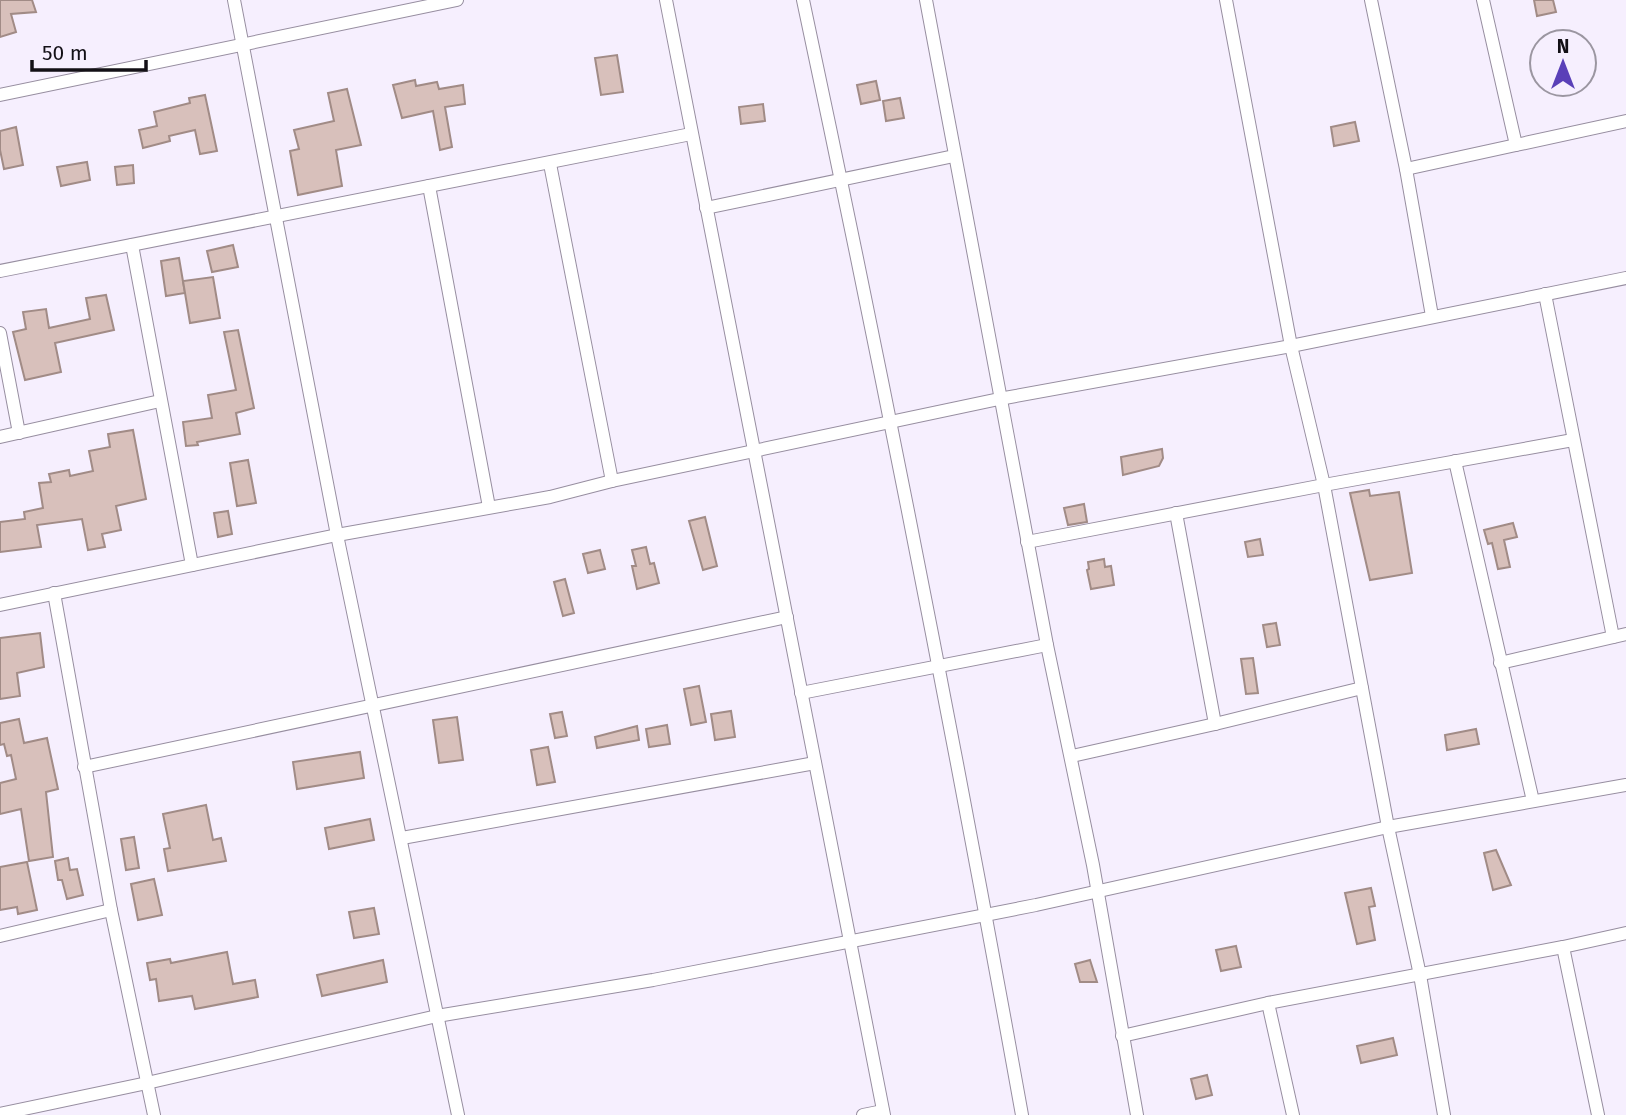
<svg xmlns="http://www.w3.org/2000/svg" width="1626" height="1115" viewBox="0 0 1626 1115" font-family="'Fira Sans',sans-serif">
<rect width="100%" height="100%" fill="#f6effe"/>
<g fill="#d8c0bb" stroke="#a18b86" stroke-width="2">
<path d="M0,0H32L36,12L11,14L16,32L0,37Z"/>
<path d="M1534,0H1553L1556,12L1537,16Z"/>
<path d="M617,55L623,92L601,95L595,58Z"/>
<path d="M415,80L416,86L437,82L439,89L463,85L465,104L445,107L452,147L440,150L433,111L402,118L393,85Z"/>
<path d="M876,81L880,100L861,104L857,85Z"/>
<path d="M347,89L361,145L336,150L342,186L298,195L290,151L299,149L294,130L334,121L328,93Z"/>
<path d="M205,95L217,151L200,154L195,130L169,136L170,141L143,148L139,130L157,126L154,112L190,103L189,98Z"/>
<path d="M900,98L904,118L886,121L883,101Z"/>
<path d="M763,104L765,121L741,124L739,107Z"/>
<path d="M1355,122L1359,141L1334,146L1331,127Z"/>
<path d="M16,127L23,165L4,169L0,150V131Z"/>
<path d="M87,162L90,180L61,186L57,167Z"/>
<path d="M133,165L134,183L117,185L115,167Z"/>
<path d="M233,245L238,267L212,272L207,251Z"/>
<path d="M179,258L185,293L166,296L161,261Z"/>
<path d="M213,277L220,318L190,323L183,281Z"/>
<path d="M106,295L114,330L55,343L61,372L25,380L13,332L26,329L23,312L46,309L49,328L90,319L86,298Z"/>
<path d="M238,330L254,408L236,413L240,434L197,442L198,445L186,446L183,422L212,418L208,395L236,390L224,332Z"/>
<path d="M133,430L146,499L116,506L121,530L102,534L105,547L88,550L82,519L37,525L41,547L0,552V522L25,519L24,512L43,508L39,483L51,482L49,474L69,470L70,476L93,471L89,451L110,447L108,434Z"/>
<path d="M1162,449L1163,458L1159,466L1123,475L1121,457Z"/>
<path d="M248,460L256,503L237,506L230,463Z"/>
<path d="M1369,490L1370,496L1399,492L1412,573L1370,580L1350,493Z"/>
<path d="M1084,504L1087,522L1068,525L1064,508Z"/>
<path d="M228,511L232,534L218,537L214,513Z"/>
<path d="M705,517L717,566L703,570L689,521Z"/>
<path d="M1513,523L1517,537L1504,540L1510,567L1498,569L1492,543L1488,544L1484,530Z"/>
<path d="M1260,539L1263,555L1248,557L1245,542Z"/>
<path d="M646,547L650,564L654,563L659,583L637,589L632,566H636L632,550Z"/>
<path d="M600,550L605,569L588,573L583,554Z"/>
<path d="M1104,559L1105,567L1111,566L1114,585L1091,589L1087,570L1089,569L1088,562Z"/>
<path d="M565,579L574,613L563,616L554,582Z"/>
<path d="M1276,623L1280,645L1267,647L1263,625Z"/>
<path d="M40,633L44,667L17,673L20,696L0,699V638Z"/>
<path d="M1253,658L1258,693L1246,694L1241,659Z"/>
<path d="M699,686L706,722L691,725L684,689Z"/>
<path d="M731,711L735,737L715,740L711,714Z"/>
<path d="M562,712L567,736L555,738L550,714Z"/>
<path d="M457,717L463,760L439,763L433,720Z"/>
<path d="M19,719L24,743L47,738L58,789L46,792L53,857L29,861L21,809L0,814V783L16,779L11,755L7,756L4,744L0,745V723Z"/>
<path d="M667,725L670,744L649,747L646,729Z"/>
<path d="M637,726L639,740L597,748L595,737Z"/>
<path d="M1476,729L1479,744L1447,750L1445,735Z"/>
<path d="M548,747L555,782L537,785L531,750Z"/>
<path d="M360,752L364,778L297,789L293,762Z"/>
<path d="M206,805L213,840L221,838L226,861L168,871L164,849L170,848L163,814Z"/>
<path d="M370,819L374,840L329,849L325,828Z"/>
<path d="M134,837L139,868L126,870L121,839Z"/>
<path d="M1496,850L1511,885L1493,890L1484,853Z"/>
<path d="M68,858L70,870L77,869L83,895L67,899L62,880H58L55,861Z"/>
<path d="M27,862L37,910L18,914L17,907L0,910V867Z"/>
<path d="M154,879L162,915L138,920L131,884Z"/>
<path d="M1371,888L1375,906L1369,907L1375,940L1357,944L1345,893Z"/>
<path d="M374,908L379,934L354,938L349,912Z"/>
<path d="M1236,946L1241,967L1221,971L1216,950Z"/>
<path d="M227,952L233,984L255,980L258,997L195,1009L192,996L159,1001L156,979L150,980L147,963L170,959L171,963Z"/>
<path d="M383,960L387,982L322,996L317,975Z"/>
<path d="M1090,960L1097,982H1080L1075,964Z"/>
<path d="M1393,1038L1397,1055L1361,1063L1357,1046Z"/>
<path d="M1207,1075L1212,1095L1196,1099L1191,1079Z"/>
</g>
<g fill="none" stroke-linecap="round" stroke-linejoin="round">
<g stroke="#978ea0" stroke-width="14">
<g id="minor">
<path d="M234,0L337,535L458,1115"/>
<path d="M666,0L884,1115"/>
<path d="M803,0C882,371 955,742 1022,1115"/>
<path d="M926,0L1047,645L1093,865L1137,1115"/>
<path d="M1371,0L1406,169L1516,145"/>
<path d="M1483,0L1516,145L1626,121"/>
<path d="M0,95L457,0"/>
<path d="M550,164L612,481"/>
<path d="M1406,169L1432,316"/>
<path d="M429,186L489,507"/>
<path d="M706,208L954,156"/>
<path d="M132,245L192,565"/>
<path d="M0,271L691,134"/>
<path d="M1545,294L1613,637"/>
<path d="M0,333L19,433"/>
<path d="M0,437L160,401"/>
<path d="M1455,461L1533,801"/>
<path d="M1176,513L1215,724"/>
<path d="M1027,542L1324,485L1573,440"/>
<path d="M54,593L111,910L154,1115"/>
<path d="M0,605L337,535L550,497L612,481L999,399L1291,346L1626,278"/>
<path d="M1500,663L1626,634"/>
<path d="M1362,688L1388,827L1420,975L1444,1115"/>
<path d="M801,693L1047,645"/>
<path d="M1072,756L1215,724L1362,688L1324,485L1291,346L1226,0"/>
<path d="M84,767L787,617"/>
<path d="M402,838L815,763"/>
<path d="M0,936L111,910"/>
<path d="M1563,947L1598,1115"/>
<path d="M1268,1003L1293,1115"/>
<path d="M1122,1036L1268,1003L1563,947L1626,933"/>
<path d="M0,1114L147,1083L437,1016L653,980L1036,905L1388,827L1626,785"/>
<path d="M863,1115L883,1111"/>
</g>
</g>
<use href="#minor" stroke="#fff" stroke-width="12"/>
</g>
<g transform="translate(1563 63)"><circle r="33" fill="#f6effe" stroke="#9b96a1" stroke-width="2"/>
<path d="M0-5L12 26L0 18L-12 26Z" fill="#5a40b8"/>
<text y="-10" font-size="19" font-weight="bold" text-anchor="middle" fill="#131016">N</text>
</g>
<path d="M32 60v10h114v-10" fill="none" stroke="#131016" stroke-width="3.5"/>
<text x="42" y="60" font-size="21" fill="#131016" stroke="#f6effe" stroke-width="5" paint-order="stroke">50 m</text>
</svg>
